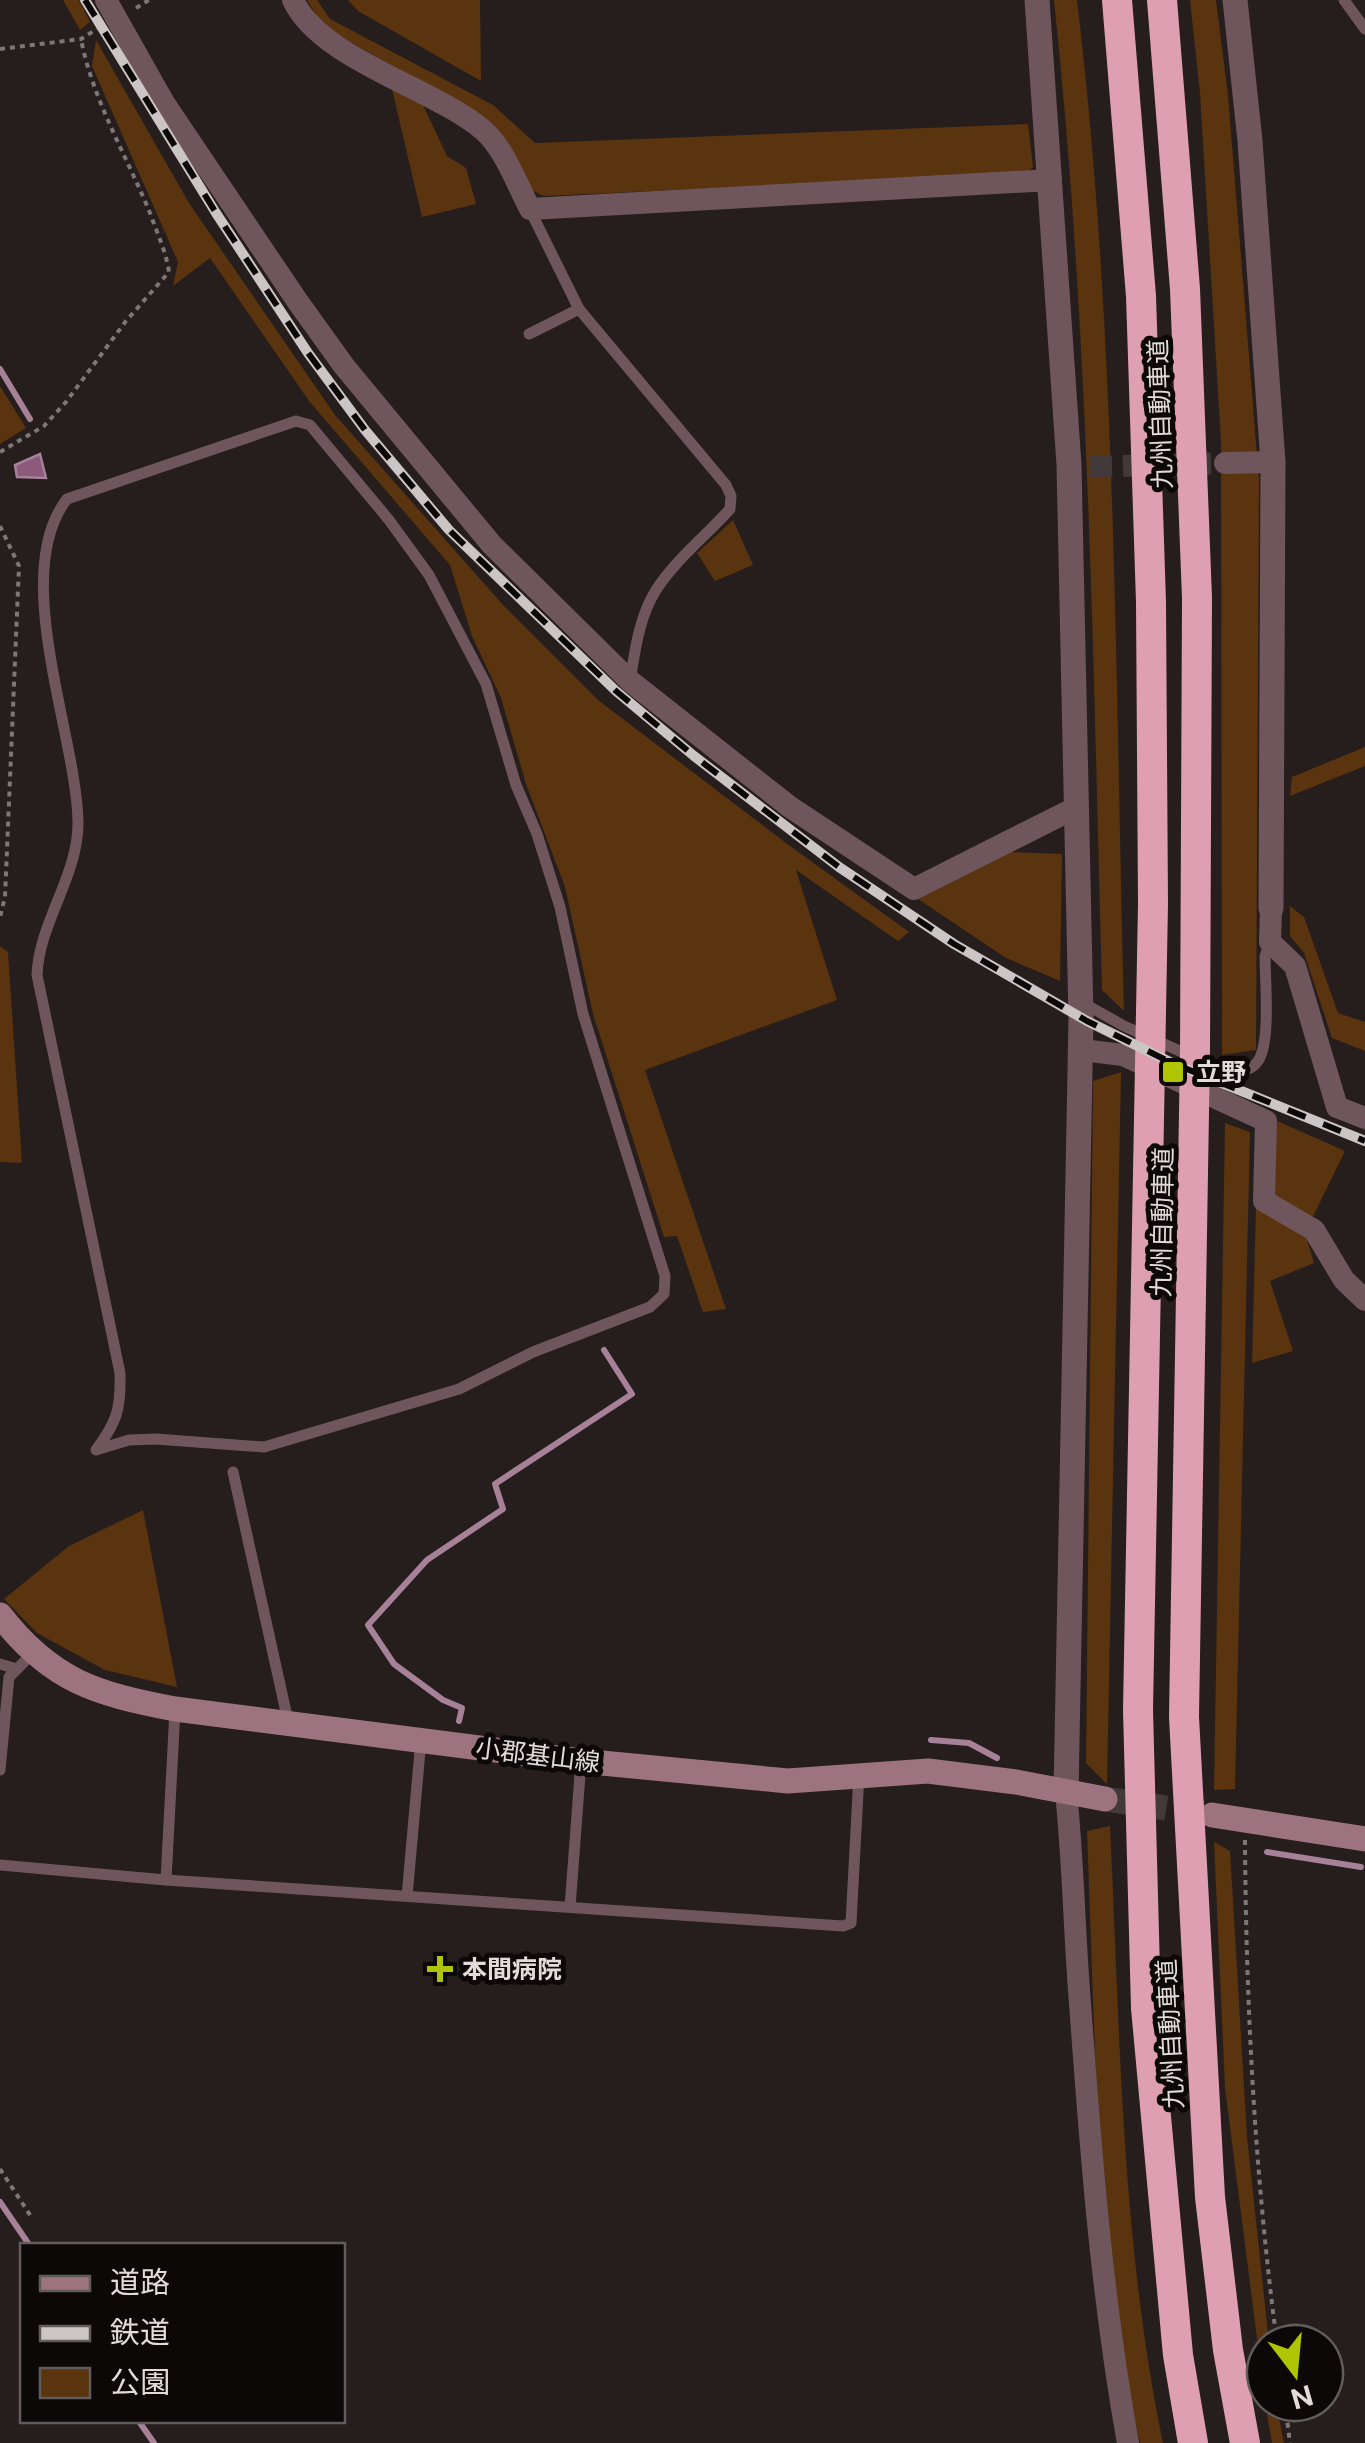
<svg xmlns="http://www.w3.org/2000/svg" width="1365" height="2443" viewBox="0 0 1365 2443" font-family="'Public Sans','Noto Sans JP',sans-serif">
<rect width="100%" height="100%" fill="#261d1d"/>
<g fill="#5a330f">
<path d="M63,0H79L90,22L80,30Z"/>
<path d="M307,0H317L330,19L493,105L535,143L1028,124L1033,167L1026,174L544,196L529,189L489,122L323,26Z"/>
<path d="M348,0H480L481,81L358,11Z"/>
<path d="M1054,0H1077C1117,332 1115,677 1124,1011L1102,990C1093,660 1089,329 1054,0Z"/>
<path d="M1190,0H1216L1228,95L1259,480L1256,1050L1222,1055L1221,442L1200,93Z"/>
<path d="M96,40L189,203L335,415L504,606L598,700L786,843L909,932L898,941L796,870L837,1000L645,1070L726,1309L703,1312L677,1236L664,1237L593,1014L565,887L526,784L501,698L472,636L450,565L309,401L210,258L173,286L178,262L92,66Z"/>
<path d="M391,85L423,105L447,156L466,168L476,204L422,217Z"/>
<path d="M0,386L26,428L0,444Z"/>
<path d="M733,520L753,565L715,581L697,553Z"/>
<path d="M1365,747V766L1290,796L1292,777Z"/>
<path d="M1011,852L1062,854L1060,981L1006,958L918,899Z"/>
<path d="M1290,906L1304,917L1338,1013L1365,1022V1051L1332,1038L1304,953L1290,936Z"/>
<path d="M0,946L8,952L22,1163L0,1162Z"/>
<path d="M1121,1072L1107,1784L1086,1763L1093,1081Z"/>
<path d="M1275,1120L1345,1151L1305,1233L1314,1263L1270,1281L1293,1351L1252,1363L1256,1205Z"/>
<path d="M1225,1123L1250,1132L1235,1789L1214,1790Z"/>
<path d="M143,1510L177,1687L105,1670L37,1633L4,1599L69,1546Z"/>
<path d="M1110,1826C1120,2031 1121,2241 1163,2443H1140L1124,2368L1098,2138L1087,1831Z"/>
<path d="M1214,1842L1230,1851L1247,2136L1269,2343H1265V2401L1225,2088Z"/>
<path d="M1265,2403H1276L1284,2443H1272Z"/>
</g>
<path fill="#8c5a7a" stroke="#a68197" stroke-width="2.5" d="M40,454L46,478L17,477L15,465Z"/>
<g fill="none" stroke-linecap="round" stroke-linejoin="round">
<g stroke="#a68197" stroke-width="6">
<path d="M0,369L30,419"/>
<path d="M459,1721L462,1708L443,1700L394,1664L368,1625L427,1560L503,1509L495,1484L632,1394L604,1350"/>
<path d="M931,1740L969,1743L997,1758"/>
<path d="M1267,1852L1361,1867"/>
<path d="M0,2202L30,2246"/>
<path d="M138,2420L154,2443"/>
</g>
<path stroke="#423a3a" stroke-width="22" stroke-dasharray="22 11" stroke-linecap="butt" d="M1090,467L1225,463"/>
<path stroke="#423a3a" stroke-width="25" stroke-dasharray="25 12" stroke-linecap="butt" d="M1105,1799L1207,1814"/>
<g stroke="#7e7777" stroke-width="4" stroke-dasharray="5 5" stroke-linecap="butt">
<path d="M136,8L149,0"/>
<path d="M0,49L81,39L97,29"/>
<path d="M0,452L44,426L66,402L126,321L169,272C166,251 157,233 150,213C127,157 92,98 81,39"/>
<path d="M0,526L19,566L5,897L0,917"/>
<path d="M1245,1840C1246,2007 1255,2177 1277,2343"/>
<path d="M0,2169L32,2218"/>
<path d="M1285,2403L1290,2443"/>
</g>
<g stroke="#6f555c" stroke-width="11">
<path d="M1344,0L1365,29"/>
<path d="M530,210L579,309L726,485L731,496L730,509C706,536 676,559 656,590C639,617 635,651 630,681"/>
<path d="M529,334L579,309"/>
<path d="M296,421L310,425L389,520L429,575L486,684L516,785L537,834L560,907L583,1014L665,1276L664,1294L650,1307L533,1352L459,1389L264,1447L156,1439L129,1440L96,1450C117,1422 121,1409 120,1373L37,975C39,922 79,875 78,821C76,734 9,573 67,499Z"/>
<path d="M1083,1003L1124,1026L1222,1070C1234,1073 1250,1073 1258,1061C1271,1042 1265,980 1265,956L1270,942"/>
<path d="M233,1472L288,1721"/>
<path d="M0,1664L17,1669"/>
<path d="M0,1770L9,1677L33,1653"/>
<path d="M0,1865L166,1880L843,1926L851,1923L859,1774"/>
<path d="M166,1880L175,1710"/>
<path d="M407,1896L421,1740"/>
<path d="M570,1907L581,1762"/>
</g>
<g stroke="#6f555c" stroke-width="22">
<path d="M106,0L164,103L298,302L344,366L492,545L630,681L790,807L914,889L1077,807"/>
<path d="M293,0C320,59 434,88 483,130C504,148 517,184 530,209L1051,180"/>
<path d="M1225,463L1273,462"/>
<path d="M1271,908L1270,942L1295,966L1337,1107L1365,1118"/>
<path d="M1082,1050L1123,1055L1266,1121L1264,1201L1314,1230L1344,1280L1365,1300"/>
<path d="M1066,1793C1073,1859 1074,1924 1079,1990C1090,2142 1101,2294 1128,2443"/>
</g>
<g stroke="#6f555c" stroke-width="25">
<path d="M1037,0L1069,465L1081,1018L1066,1793"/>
<path d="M1235,0L1250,141L1273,462L1271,908"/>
</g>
<g stroke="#9c737f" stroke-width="25">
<path d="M0,1615C51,1681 96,1694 175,1709L581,1761L788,1781L928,1771L1016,1782L1105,1799"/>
<path d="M1212,1815L1365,1839"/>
</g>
<g stroke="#df9fb2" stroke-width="30">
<path d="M1117,0L1141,296L1151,602L1153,904L1138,1710L1146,2008L1178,2355L1193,2443"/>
<path d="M1162,0L1185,289L1197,598L1195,1052L1184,1717L1210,2197L1228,2350L1245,2443"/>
</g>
<g stroke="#cbc5c5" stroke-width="10">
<path id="rail" d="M85,0L216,213L308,353L365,430L449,530L616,691L694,756L839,867L954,944L1087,1021L1172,1063L1365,1141"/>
</g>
<use href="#rail" stroke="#0c0808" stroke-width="6" stroke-dasharray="19" stroke-linecap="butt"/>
</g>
<g fill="#b0c502" stroke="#0c0808" stroke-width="4">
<rect x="1161" y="1060" width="24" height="24" rx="5"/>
<path d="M435 1954h10v10h10v10h-10v10h-10v-10h-10v-10h10z"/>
</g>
<g text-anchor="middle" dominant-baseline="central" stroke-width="10" stroke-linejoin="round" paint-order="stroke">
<g font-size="25" fill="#e1dbdb" stroke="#0c0808">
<text transform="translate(1160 414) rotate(-92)">九州自動車道</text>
<text transform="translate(1162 1222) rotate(-89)">九州自動車道</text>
<text transform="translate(538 1755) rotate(7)">小郡基山線</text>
<text transform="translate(1170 2034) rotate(-93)">九州自動車道</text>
</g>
<g font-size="25" font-weight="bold" fill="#e1dbdb" stroke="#0c0808" text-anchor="start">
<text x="1196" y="1072">立野</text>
<text x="462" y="1969">本間病院</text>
</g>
</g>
<rect x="20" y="2243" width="325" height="180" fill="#0c0808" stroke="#615c5c" stroke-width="2.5"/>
<rect x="40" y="2276" width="50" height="15" fill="#9c737f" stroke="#615c5c" stroke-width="2.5"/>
<text x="110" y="2293" font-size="30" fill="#e1dbdb">道路</text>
<rect x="40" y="2326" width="50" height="15" fill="#cbc5c5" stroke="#615c5c" stroke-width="2.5"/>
<text x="110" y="2343" font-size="30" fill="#e1dbdb">鉄道</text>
<rect x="40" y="2368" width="50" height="30" fill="#5a330f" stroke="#615c5c" stroke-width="2.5"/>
<text x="110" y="2393" font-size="30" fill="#e1dbdb">公園</text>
<g transform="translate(1295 2373) rotate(164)"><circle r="48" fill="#0c0808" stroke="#615c5c" stroke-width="2.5"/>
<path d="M0-8L18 38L0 25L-18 38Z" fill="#b0c502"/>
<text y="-15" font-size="28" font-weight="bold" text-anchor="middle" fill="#e1dbdb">N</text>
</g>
</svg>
